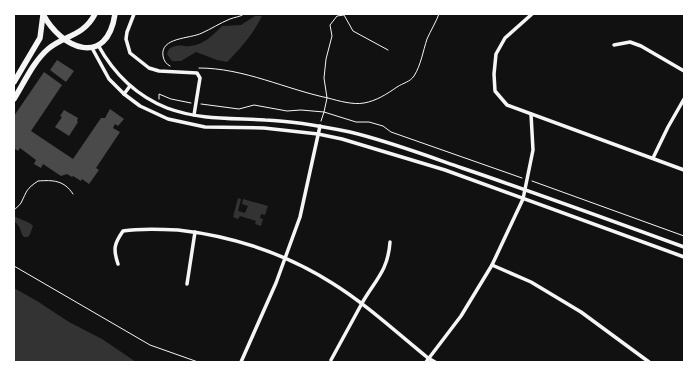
<svg xmlns="http://www.w3.org/2000/svg" width="698" height="376" viewBox="0 0 698 376" font-family="'Roboto Condensed',sans-serif">
<rect width="100%" height="100%" fill="#111"/>
<g fill="#333">
<path d="M255,16H262C254,33 240,49 227,62L217,60L196,52L181,61H172L167,54L169,49C178,43 181,47 190,46C204,45 213,35 222,26L241,25Z"/>
<path d="M238,198L241,199L238,211L245,213L248,206L242,204L243,199L268,206L265,215L261,214L260,218L263,219L261,226L255,224L256,221L240,216L238,219L233,217Z"/>
<path d="M14,216C20,220 29,221 33,226L30,234L28,237H24C19,231 23,229 14,221Z"/>
<path d="M14,288L37,301L69,322L102,339L136,362H14Z"/>
</g>
<g fill="#4a4a4a">
<path d="M57,60L74,71L66,82L50,70Z"/>
<path d="M44,72L62,85L31,131L73,159L101,118H105L110,109L124,119L118,126L115,124L113,128L120,132L96,168L99,170L89,184L82,179L81,181L73,176L72,177L67,174L61,176L43,164L41,168L34,164L36,160L20,148L18,151L14,148V116Z"/>
<path d="M64,110L78,118L77,121L78,122L69,136L55,127L62,117L60,116Z"/>
</g>
<g fill="none" stroke-linecap="round" stroke-linejoin="round">
<g stroke="#f5f5f5" stroke-width="1">
<path d="M388,50L353,31L344,15L337,16L330,25L332,36L326,59L324,78L327,98L324,112L356,122H369L383,126L391,132L522,178"/>
<path d="M170,66C166,64 164,61 163,56C160,37 190,39 202,33C211,29 220,23 230,19C235,17 240,17 244,14"/>
<path d="M199,68C244,68 285,89 328,98C339,101 353,105 364,103C376,101 387,94 397,87C403,83 410,82 414,76C421,65 423,51 427,39C431,30 436,22 439,14"/>
<path d="M159,99V94L171,99L191,103"/>
<path d="M201,104L239,109L254,105L287,111L301,110L324,112L321,121"/>
<path d="M532,181L684,236"/>
<path d="M14,210C16,208 20,205 21,203C27,191 26,189 38,181C53,180 64,180 73,194"/>
<path d="M14,266L150,345L198,362"/>
</g>
<g stroke="#f5f5f5" stroke-width="3.5">
<path d="M134,14L127,32L126,39L130,53L149,68L159,71L197,73L200,78L194,115"/>
<path d="M532,14L505,38L496,54L494,74L495,91L507,105L684,170"/>
<path d="M98,45C114,74 137,96 167,108C199,120 232,118 265,120C294,121 321,126 350,132C388,141 425,155 462,168C536,193 610,220 684,247"/>
<path d="M614,45L630,42L641,46L684,71"/>
<path d="M92,48L109,79L124,94L140,106L168,119L205,127L264,128L318,134L342,139L445,170L684,257"/>
<path d="M124,94L130,86"/>
<path d="M653,158L668,127L684,99"/>
<path d="M118,264C113,249 114,244 123,231C141,228 160,229 178,230C232,236 286,254 332,283C366,304 397,333 428,358L435,362"/>
<path d="M492,265L531,282L581,312L649,362"/>
<path d="M187,284L195,232"/>
<path d="M331,360C341,342 351,323 361,305C374,281 388,272 390,242"/>
<path d="M241,362L276,283L300,217L320,126"/>
<path d="M426,362L461,316L492,265L523,199L533,150L531,114"/>
</g>
<g stroke="#f5f5f5" stroke-width="5.5">
<path d="M43,14C61,49 107,68 115,14"/>
<path d="M14,82L40,38L43,15"/>
<path d="M14,99C24,83 33,62 48,49C64,35 83,37 95,14"/>
</g>
</g>
<rect width="698" height="376" fill="none" stroke="#ffffff" stroke-width="30"/>
</svg>
